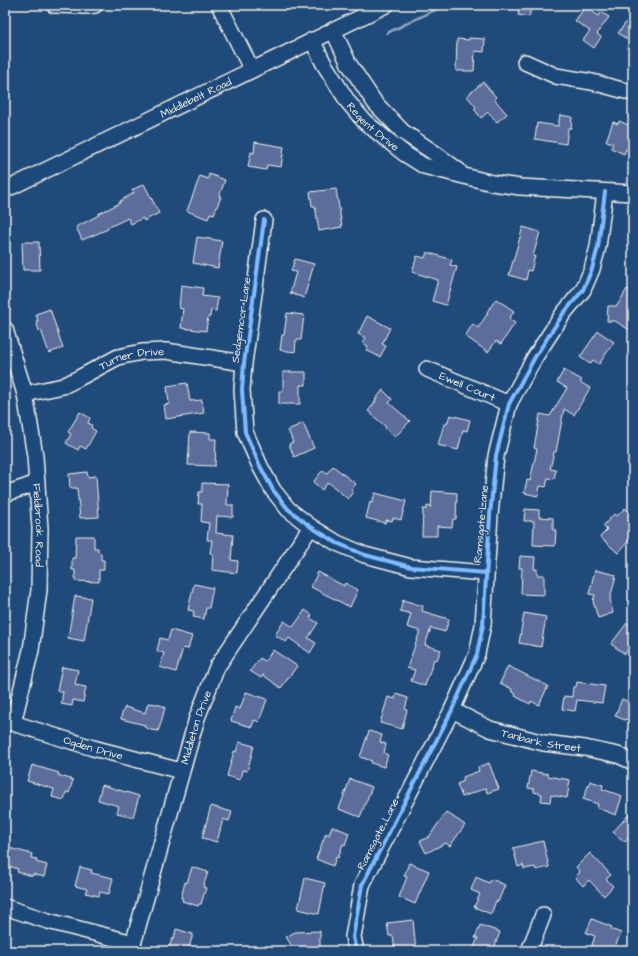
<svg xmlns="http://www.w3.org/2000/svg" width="638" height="956" viewBox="0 0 638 956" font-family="'Architects Daughter',sans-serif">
<rect width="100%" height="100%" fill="#1f4a7a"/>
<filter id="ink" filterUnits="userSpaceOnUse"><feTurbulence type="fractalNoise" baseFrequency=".025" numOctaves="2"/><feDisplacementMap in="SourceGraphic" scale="8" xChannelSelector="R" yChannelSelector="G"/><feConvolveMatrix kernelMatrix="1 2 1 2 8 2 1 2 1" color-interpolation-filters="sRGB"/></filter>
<g filter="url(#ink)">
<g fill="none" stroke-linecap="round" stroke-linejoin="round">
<path stroke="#8ca5be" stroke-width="3" d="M387,33L445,5"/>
</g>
<g fill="#5b6d9c" stroke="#f4f1e8">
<path d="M520,5H532L529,17L518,15Z"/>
<path d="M585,7L599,16L601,12L609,17L597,34L601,37L594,48L583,40L590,31L575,21Z"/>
<path d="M633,13V44L618,33Z"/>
<path d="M469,38L485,39L484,52L475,51L474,71H456L457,39L469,40Z"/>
<path d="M483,82L496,97L494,99L507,114L497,122L488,112L481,118L474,109L476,107L467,96Z"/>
<path d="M560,115L572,117L571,128H568L566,144L535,139L537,123L558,126Z"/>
<path d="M619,121L633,127V151L626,149L624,154L611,148L613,143L606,141L613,122L618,124Z"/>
<path d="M255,142L284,147L281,167L267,165L266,170L248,167L251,152L254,153Z"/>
<path d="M209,174L225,180L219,197H221L214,214L210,213L208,219L187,211L200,176L208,179Z"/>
<path d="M144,184L159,213L144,221L143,218L131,224L128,218L107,228L108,229L82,240L76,227L99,215L98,214L120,203V201L134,193L132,190Z"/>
<path d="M336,189L342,227L319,231L315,206H312L310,192Z"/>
<path d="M523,227L540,232L533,256H535L531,271L528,270L526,280L509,275Z"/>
<path d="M197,237L222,241L218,268L193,263Z"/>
<path d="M22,242H39L40,270H23Z"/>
<path d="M427,252L452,260L450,265L457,267L446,305L432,301L438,280L412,272L417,256L425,258Z"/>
<path d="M295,259L314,264L304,298L290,293L296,272L291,271Z"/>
<path d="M181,285L203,288L202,296L218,298L216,311L211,310L210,317H208L206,331L181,328L183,309L179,308Z"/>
<path d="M627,289L633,292V332L615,321H607L608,306H617Z"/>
<path d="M496,299L514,311L509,319L515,323L501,344L496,341L488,352L465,336L473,324L478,328L488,313L487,312Z"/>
<path d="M50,309L63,348L49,353L41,330L39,331L36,321H38L36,314Z"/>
<path d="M287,313L304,315L301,340H296L295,352L280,350L282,335H284Z"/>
<path d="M367,316L390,328L382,344L386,346L380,357L366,350L368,346L363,343L366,338L358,334Z"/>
<path d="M598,331L614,342L599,364L593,360L590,364L580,357Z"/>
<path d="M564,370L582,380L580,382L590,388L574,415L564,409L556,452H554L550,469L556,470L554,479L548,478L546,487L540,486L538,496L524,493L527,480L530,481L537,449L534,448L540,414L550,416L567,388L557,382Z"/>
<path d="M283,372H306V385H300V404H279V391H283Z"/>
<path d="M187,383L190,401L202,400L204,413L166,419L164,405L169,404L167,386Z"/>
<path d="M383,390L392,399L389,403L410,421L395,437L385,428L386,427L368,411L376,401L375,400Z"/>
<path d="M80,412L90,418L88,423L92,425L91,428L96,431L86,449L80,446L78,450L66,443L71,434L68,432Z"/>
<path d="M450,415L470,420L467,431L463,430L458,450L438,445L444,424H447Z"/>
<path d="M303,423L314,448L294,457L289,444L293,442L288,430Z"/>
<path d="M190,432L210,433V439H216L215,466L188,465Z"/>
<path d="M333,466L356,484L351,490L353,492L348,499L328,482L322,490L313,482L323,470L327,473Z"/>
<path d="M87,472L88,477L96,476L99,517L80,518L77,488H70L69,474Z"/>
<path d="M202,483L228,484L227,505H233V517L217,516L216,533L233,535L231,560L238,561L237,573L212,570L213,554L210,553L212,540H207L209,523L201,522L202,504H198L199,492H202Z"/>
<path d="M432,491L457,493L456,519H453L452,527L437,526V536H422L423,509H427V506L431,507Z"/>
<path d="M375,493L406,501L401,520L393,518L392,521L386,520L385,523L366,518L370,502L372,503Z"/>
<path d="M625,508L633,515V536L618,553L600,537L607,530L603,526L614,514L617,516Z"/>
<path d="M525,509L539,510V517L553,518V530H556L555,546L533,545L534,521H524Z"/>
<path d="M76,536H94V548H98V552L101,553V560H104V570H99V582L75,581V570H72V558H75Z"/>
<path d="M520,556L535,557L534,569H537V575H544V595L521,594L522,568H519Z"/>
<path d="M595,570L616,575L610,599L613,613L598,618L593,601L595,595L589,594Z"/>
<path d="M318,572L344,586L345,583L358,590L350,607L311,587Z"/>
<path d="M194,584L213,588L209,608H206L204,619L193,617L194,611L188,610Z"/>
<path d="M75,596L91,598L84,641L68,638Z"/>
<path d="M403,600L423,606L422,611L449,619L445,632L431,628L425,645L441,650L437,660L434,659L425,686L411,681L415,670L407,668L420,631L407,627L411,614L400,611Z"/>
<path d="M305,610L312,615L310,618L318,623L308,638L316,643L310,653L289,638L286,642L275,635L284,621L293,627Z"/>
<path d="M524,613L546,617L541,647L519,643Z"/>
<path d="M627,623L633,628V652L628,649L625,654L611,644Z"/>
<path d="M171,630L192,636L188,649L183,648L176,672L160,667L164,653L157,651L160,638L168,640Z"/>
<path d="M273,650L297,666L281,688L263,675L261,678L250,671L260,658L265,661Z"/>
<path d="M508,666L548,686L539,705L531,701L530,704L515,696L516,694L511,691L512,689L500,683Z"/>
<path d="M62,667L78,670L75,685L86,687L83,702L73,700L72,706L61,704L63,692L57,691Z"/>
<path d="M577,682L605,686L602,703L577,700L575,711L562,709L564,696L572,697L573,687H576Z"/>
<path d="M246,692L267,699L259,722L254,720L252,727L231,721L235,707L240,709Z"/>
<path d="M396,694L408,698L405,709L407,710L402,729L380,723L388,697L395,699Z"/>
<path d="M622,699L633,704V722L626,719L625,720L615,716Z"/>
<path d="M148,703L157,704L165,707L161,723L158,731L151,730L144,727L145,725L121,719L122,713L125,707L145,713Z"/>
<path d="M369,731L382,735L380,742L386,744L384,753L388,755L384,767L371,763L372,761L360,757Z"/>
<path d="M239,742L254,746L247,771L242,770L240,780L227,776L234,751L236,752Z"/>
<path d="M489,763L499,789L487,793L486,788L462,797L457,784L464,781L463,777L479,771L478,767Z"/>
<path d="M32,765L59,773L58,775L73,780L69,793L66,792L64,800L52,797L54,789L27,781Z"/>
<path d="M531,771L548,774V776L570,780L567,798L551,795L550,802L541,801L542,794L534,792V789L528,788Z"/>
<path d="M350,779L372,787L360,817L339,809Z"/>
<path d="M590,781L603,785L602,789L622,796L616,815L597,808L598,804L583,799Z"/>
<path d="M102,785L139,796L133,817L117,813L119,806L98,800Z"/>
<path d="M211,806L232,812L229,821L223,819L217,842L202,838Z"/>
<path d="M633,810V833L625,842L613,832Z"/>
<path d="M446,812L465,825L450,846L446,843L426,853L420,841L429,837Z"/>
<path d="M332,826L349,833L345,845L343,844L338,858L336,857L333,866L316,859L326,833L329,835Z"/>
<path d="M543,841L549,867L536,870L535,867L524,869L523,865L518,867L513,848Z"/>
<path d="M9,848L32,854L31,858L37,859L36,862L47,865L44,877L33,874V876L17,872L18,869L5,865Z"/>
<path d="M590,853L611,875L606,879L613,886L604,896L589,880L583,886L575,877L580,872L576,867Z"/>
<path d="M409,863L429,871L415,904L399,897L407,877L404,876Z"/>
<path d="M80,867L92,870L91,873L113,878L109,894L100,892L99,896L85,893L87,889L75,886Z"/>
<path d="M192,867L208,872L203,887L206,888L201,904H199L198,906L182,901L183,899L181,898L185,882L187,883Z"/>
<path d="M476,877L489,883L491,879L505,885L498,902L496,901L491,914L474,907L480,894L471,890Z"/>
<path d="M305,878L325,883L319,914L298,909Z"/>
<path d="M592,919L612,927L611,929L621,933L613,951H590L595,936L586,933Z"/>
<path d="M413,920L416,951H395L393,936H389L387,923Z"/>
<path d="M480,925L500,932L493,951H479L473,949L478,938H475Z"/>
<path d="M176,929L193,934L188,951H168L172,939H174Z"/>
<path d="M320,931V951H295L286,937L295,932Z"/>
</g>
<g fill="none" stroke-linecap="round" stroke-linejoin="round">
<g stroke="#f4f1e8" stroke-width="18">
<g id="minor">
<path d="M54,5L87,6L95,5"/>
<path d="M219,5L252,70"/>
<path d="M333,30L349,64L375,103L403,132L436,154L459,171"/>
<path id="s1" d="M312,40L324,64L348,102L365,122L386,139L405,154L424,166L492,183L520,187L633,193"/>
<path d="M525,62L556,76L592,82L633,93"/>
<path id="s2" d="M5,190L386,5"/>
<path d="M264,220L255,287L244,363L242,390L245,432L260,466L273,490L288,509L311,527L337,543L365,555L411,567L486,573"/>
<path id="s3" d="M5,329L25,394L35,456L40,528L39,590L31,650L13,723"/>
<path id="s4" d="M427,369L509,404"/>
<path id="s5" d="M25,394L63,386L77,379L118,357L142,352L166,351L244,363"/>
<path d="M5,494L37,483"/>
<path id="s6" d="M452,710L490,729L544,743L585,748L618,755L633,762"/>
<path id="s7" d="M5,722L13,723L93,748L181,771"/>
<path d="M5,907L48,921L133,943"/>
<path id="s8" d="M131,951L197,718L217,667L311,527"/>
<path d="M356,951L353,937L362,885L452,710L477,654L483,625L490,515L496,456L509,404L535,357L563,314L583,290L592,269L598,247L605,192"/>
<path d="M529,951L543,915"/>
</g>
</g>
<use href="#minor" stroke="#1f4a7a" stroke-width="15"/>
<g stroke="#1f4a7a" stroke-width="6">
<g id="cycleway">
<path d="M264,220L255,287L244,363L242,390L245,432L260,466L273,490L288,509L311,527L337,543L365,555L411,567L486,573"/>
<path d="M356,951L353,937L362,885L452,710L477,654L483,625L490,515L496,456L509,404L535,357L563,314L583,290L592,269L598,247L605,192"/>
</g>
</g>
<use href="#cycleway" stroke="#80bcff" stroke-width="4"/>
</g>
</g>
<g text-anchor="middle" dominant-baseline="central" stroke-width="3" stroke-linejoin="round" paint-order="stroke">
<g font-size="11" fill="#f4f1e8" stroke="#1f4a7a">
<text stroke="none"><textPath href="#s2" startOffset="212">Middlebelt Road</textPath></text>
<text stroke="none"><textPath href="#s1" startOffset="107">Regent Drive</textPath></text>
<text transform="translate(241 320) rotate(-82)">Sedgemoor Lane</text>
<text stroke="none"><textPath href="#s5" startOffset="114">Turner Drive</textPath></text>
<text stroke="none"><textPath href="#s4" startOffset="44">Ewell Court</textPath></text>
<text transform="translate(481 524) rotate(-85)">Ramsgate Lane</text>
<text stroke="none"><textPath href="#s3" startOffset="200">Fieldbrook Road</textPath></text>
<text stroke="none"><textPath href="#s8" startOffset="233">Middleton Drive</textPath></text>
<text stroke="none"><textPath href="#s6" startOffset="95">Tanbark Street</textPath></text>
<text stroke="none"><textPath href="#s7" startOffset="92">Ogden Drive</textPath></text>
<text transform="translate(378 834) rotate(-63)">Ramsgate Lane</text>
</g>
</g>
<rect width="638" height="956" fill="none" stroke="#1f4a7a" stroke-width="20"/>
<rect x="10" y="10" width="618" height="936" fill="none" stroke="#f4f1e8" stroke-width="1.5" filter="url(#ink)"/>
</svg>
